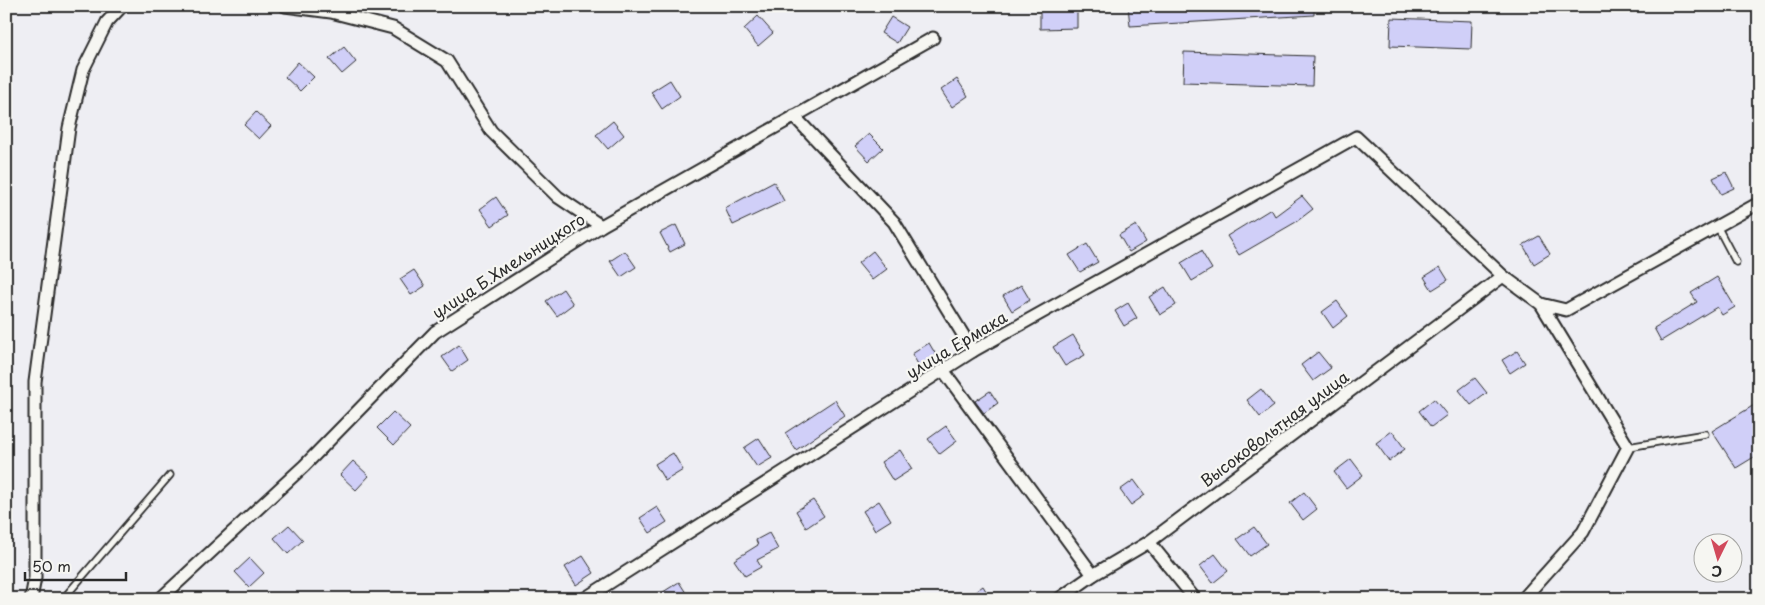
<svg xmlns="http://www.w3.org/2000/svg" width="1765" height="605" viewBox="0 0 1765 605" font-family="'Playpen Sans',sans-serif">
<rect width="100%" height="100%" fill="#eeeef3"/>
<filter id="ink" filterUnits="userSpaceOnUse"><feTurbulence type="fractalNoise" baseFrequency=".02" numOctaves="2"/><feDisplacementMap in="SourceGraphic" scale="10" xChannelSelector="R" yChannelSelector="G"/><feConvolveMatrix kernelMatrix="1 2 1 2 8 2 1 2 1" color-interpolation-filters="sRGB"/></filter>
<g filter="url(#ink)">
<g fill="#d0cff8" stroke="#2b2b2b">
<path d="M1040,6H1077V28L1040,29Z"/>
<path d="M1128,6H1314V15L1130,26Z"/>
<path d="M758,16L773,33L758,46L744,29Z"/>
<path d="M891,17L907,27L897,43L881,33Z"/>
<path d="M1391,18L1472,21L1471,49L1390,46Z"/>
<path d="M344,47L356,62L342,74L329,59Z"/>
<path d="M1184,52L1313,56L1312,86L1183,82Z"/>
<path d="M298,62L314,77L300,91L285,77Z"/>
<path d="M957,79L968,96L952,107L941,90Z"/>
<path d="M670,80L680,96L662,109L651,92Z"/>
<path d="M256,112L271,126L259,139L244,125Z"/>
<path d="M613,121L624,135L608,149L596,135Z"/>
<path d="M869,134L883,148L869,161L855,146Z"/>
<path d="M1726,172L1734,188L1721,194L1713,178Z"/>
<path d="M774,182L784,201L733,225L725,208Z"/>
<path d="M1302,196L1313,209L1296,222L1239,255L1227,236L1271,209L1275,216Z"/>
<path d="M496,197L508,215L492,226L480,209Z"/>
<path d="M676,225L685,244L670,252L660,233Z"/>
<path d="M1136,225L1146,242L1129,252L1119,235Z"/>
<path d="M1539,236L1550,254L1534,264L1523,245Z"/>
<path d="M1087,244L1098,262L1080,272L1069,255Z"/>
<path d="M625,251L636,267L621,277L610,261Z"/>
<path d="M873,251L887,269L872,280L858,263Z"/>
<path d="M1201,251L1212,269L1192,281L1181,263Z"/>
<path d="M1440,267L1448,280L1432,290L1424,277Z"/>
<path d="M414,270L425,286L411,295L400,279Z"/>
<path d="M1717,277L1735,307L1722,315L1717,307L1661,341L1654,328L1697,302L1691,293Z"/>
<path d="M1021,285L1030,300L1012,311L1003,296Z"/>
<path d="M1165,287L1176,305L1160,315L1149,297Z"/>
<path d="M563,289L573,304L557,316L546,301Z"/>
<path d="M1337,301L1348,316L1333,328L1322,312Z"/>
<path d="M1128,303L1137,318L1124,326L1115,311Z"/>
<path d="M1073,335L1085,355L1065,366L1053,347Z"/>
<path d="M929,343L939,360L922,371L912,354Z"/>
<path d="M459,345L468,360L452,371L442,357Z"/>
<path d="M1517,351L1525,363L1510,373L1502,360Z"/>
<path d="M1318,352L1331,368L1313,381L1301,365Z"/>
<path d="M1475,378L1487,393L1471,405L1459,390Z"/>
<path d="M1261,389L1274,406L1260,417L1247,400Z"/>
<path d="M990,391L998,403L984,413L975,401Z"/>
<path d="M1434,399L1447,415L1431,427L1419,411Z"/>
<path d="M835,400L845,416L796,450L785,433Z"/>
<path d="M1759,402V454L1736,468L1712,431Z"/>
<path d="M393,412L410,428L394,445L377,428Z"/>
<path d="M946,426L957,441L940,454L928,439Z"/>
<path d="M1392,431L1405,449L1389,461L1376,443Z"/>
<path d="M759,438L772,458L757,467L744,448Z"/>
<path d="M900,450L912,469L893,481L881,462Z"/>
<path d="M673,453L683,470L665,481L655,464Z"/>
<path d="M1351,459L1363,475L1346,488L1334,472Z"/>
<path d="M353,461L369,476L356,490L340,475Z"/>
<path d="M1134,480L1145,495L1131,505L1120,490Z"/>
<path d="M1304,492L1317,509L1303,520L1290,503Z"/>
<path d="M813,500L824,516L806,528L796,511Z"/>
<path d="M879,501L891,520L875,530L863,511Z"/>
<path d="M657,507L667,522L650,533L640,518Z"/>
<path d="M289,525L303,540L288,554L274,538Z"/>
<path d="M1254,527L1267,544L1250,556L1237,539Z"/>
<path d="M769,533L778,549L757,560L761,567L745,576L734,560L758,545L756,540Z"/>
<path d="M1215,554L1228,571L1213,583L1200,566Z"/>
<path d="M583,556L594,573L576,585L565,567Z"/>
<path d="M250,558L264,573L249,587L235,572Z"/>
<path d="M679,582L690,599H652Z"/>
<path d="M983,586L991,599H965Z"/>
</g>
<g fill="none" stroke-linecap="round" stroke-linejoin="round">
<g stroke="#2b2b2b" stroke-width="9">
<g id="service">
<path d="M1717,226L1736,262"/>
<path d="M1628,447L1705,434"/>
<path d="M63,599L170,475"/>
</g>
</g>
<g stroke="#2b2b2b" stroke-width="15">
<g id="minor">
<path d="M285,6L331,12L393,28L447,61L491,131L558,197L601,226"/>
<path d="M794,116L894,222L973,351"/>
<path d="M1541,304L1566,310L1759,203"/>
<path d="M943,370L1093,575"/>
<path d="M1149,542L1195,599"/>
<path d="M31,599L35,578V382L69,128L83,70L107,22L122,6"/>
<path d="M160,599L304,466L435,332L601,226L933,38"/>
<path d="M584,599L973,351L1356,137L1503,276L1541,304L1628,447L1583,532L1523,599"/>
<path d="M1059,599L1093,575L1149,542L1503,276"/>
</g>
</g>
<use href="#service" stroke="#f6f6f2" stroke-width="5.5"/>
<use href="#minor" stroke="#f6f6f2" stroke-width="11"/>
</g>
</g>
<g text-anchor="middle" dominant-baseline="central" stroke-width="4.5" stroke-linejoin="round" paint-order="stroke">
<g font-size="16" fill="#2b2b2b" stroke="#f6f6f2">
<text transform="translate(508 265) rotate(-33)">улица Б.Хмельницкого</text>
<text transform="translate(956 344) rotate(-31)">улица Ермака</text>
<text transform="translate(1274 428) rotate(-37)">Высоковольтная улица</text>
</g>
</g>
<rect width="1765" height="605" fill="none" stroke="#f6f6f2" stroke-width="25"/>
<rect x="12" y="12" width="1740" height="580" fill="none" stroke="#2b2b2b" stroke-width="2" filter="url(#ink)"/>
<g transform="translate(1718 558) rotate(185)"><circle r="24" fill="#f6f6f2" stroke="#a5a5a2"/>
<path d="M0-4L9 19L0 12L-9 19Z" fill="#d1495b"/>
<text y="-8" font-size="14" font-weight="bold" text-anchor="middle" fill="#2b2b2b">С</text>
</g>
<path d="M25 572v8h101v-8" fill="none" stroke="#2b2b2b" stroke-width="2.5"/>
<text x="32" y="572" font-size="15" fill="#2b2b2b" stroke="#f6f6f2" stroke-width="4" paint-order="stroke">50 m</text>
</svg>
